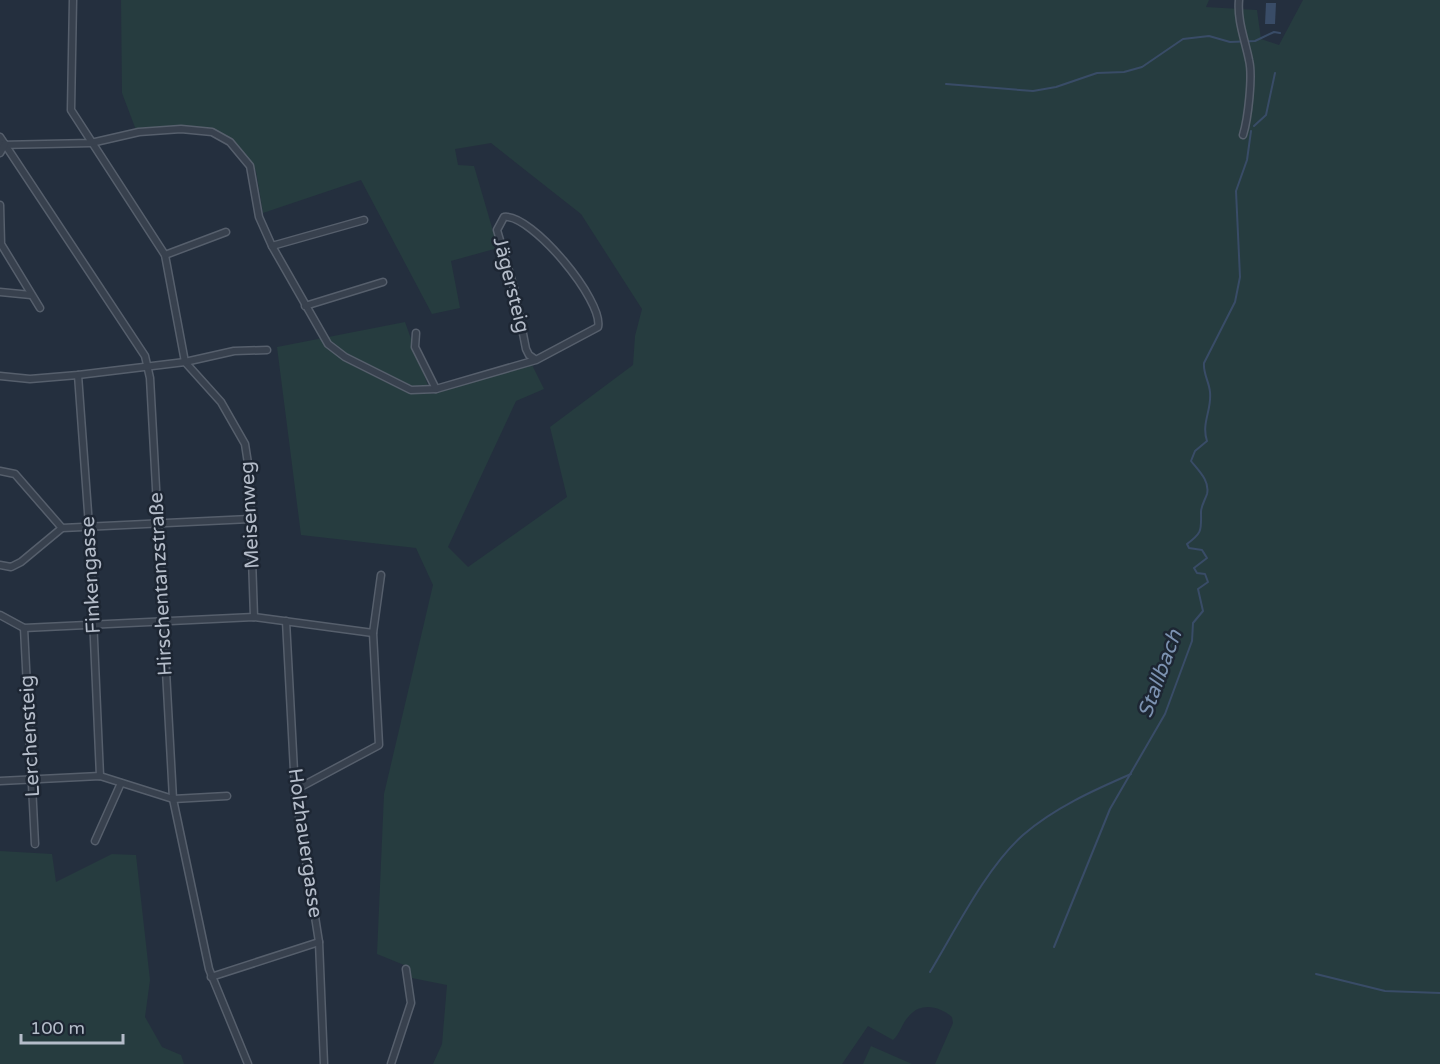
<svg xmlns="http://www.w3.org/2000/svg" width="1440" height="1064" viewBox="0 0 1440 1064" font-family="'Varela Round',sans-serif">
<rect width="100%" height="100%" fill="#242f3e"/>
<g fill="#263c3f">
<path d="M121,0H1209L1206,7L1257,10L1261,39L1279,45L1303,0H1440V1064H935L953,1023L952,1017C939,1006 921,1002 909,1016C902,1023 900,1034 893,1040L868,1026L842,1064H433L442,1044L447,985L412,978L409,967L377,954L384,794L433,585L416,548L301,535L277,347L405,322L431,394L532,365L544,389L516,401L448,547L468,567L567,497L550,427L633,365L635,336L642,309L581,214L491,143L455,149L458,165L474,166L498,248L451,261L460,308L432,314L361,180L263,213L256,171L233,141L216,131L185,126L136,130L122,93Z"/>
<path d="M0,851L52,854L56,882L112,854L136,855L150,980L145,1017L162,1047L181,1055L184,1064H0Z"/>
<path d="M871,1046L912,1064H863Z"/>
</g>
<path fill="#394c67" d="M1266,3H1276L1275,24H1265Z"/>
<g fill="none" stroke-linecap="round" stroke-linejoin="round">
<g stroke="#394c67" stroke-width="2">
<path d="M946,84L1033,91L1056,87L1097,73L1124,72L1142,67L1183,39L1209,36L1230,42L1255,41L1274,32L1280,33"/>
<path d="M1254,126L1266,115L1275,73"/>
<path d="M1054,947L1110,809L1165,714L1192,641L1193,623L1203,611L1198,589L1208,582L1205,574L1197,573L1194,568L1207,558L1202,550L1189,548L1187,544C1203,532 1201,530 1201,512C1201,506 1205,500 1207,494C1210,481 1199,471 1191,461L1195,451L1207,441C1201,423 1212,410 1210,392C1209,381 1203,374 1204,363L1235,302L1240,277L1236,191L1247,160L1251,131"/>
<path d="M930,972C956,929 986,868 1023,835C1054,808 1094,790 1131,774"/>
<path d="M1316,974L1385,991L1440,993"/>
</g>
<g stroke="#565f6c" stroke-width="9">
<g id="minor">
<path d="M73,0L71,110L165,255L185,362L221,402L245,444L249,470L254,617"/>
<path d="M1239,0C1237,20 1245,40 1249,60C1253,76 1248,119 1243,135"/>
<path d="M0,137L145,356L150,378L173,799L209,969L248,1064"/>
<path d="M0,145L91,143L139,132L181,129L212,132L230,142L250,166L259,217L272,246L328,344L345,357L411,390L436,389L536,360L598,327C604,301 531,213 504,217L497,230L514,288L526,349L529,355L536,360"/>
<path d="M0,153L5,144"/>
<path d="M0,205L1,244L40,308"/>
<path d="M272,246L364,220"/>
<path d="M165,255L226,232"/>
<path d="M0,292L31,295"/>
<path d="M305,306L383,282"/>
<path d="M416,333L415,347L436,389"/>
<path d="M78,375L89,526L100,776"/>
<path d="M0,376L30,379L78,375L185,362L234,351L267,350"/>
<path d="M0,471L15,474L62,528"/>
<path d="M0,565L11,567L21,562L62,528L250,519"/>
<path d="M0,615L24,628L254,617L373,633"/>
<path d="M286,621L295,790L319,942L324,1064"/>
<path d="M24,628L35,844"/>
<path d="M0,781L100,776L173,799L227,796"/>
<path d="M295,790L379,745L373,633L381,575"/>
<path d="M95,841L121,783"/>
<path d="M211,977L319,942"/>
<path d="M391,1064L411,1003L406,969"/>
</g>
</g>
<use href="#minor" stroke="#38414e" stroke-width="6"/>
</g>
<g text-anchor="middle" dominant-baseline="central" stroke-width="5" stroke-linejoin="round" paint-order="stroke">
<g font-size="20" fill="#b4bcc9" stroke="#1d2633">
<text transform="translate(511 285) rotate(76)">Jägersteig</text>
<text transform="translate(250 515) rotate(-93)">Meisenweg</text>
<text transform="translate(91 575) rotate(-93)">Finkengasse</text>
<text transform="translate(161 584) rotate(-93)">Hirschentanzstraße</text>
<text transform="translate(30 736) rotate(-93)">Lerchensteig</text>
<text transform="translate(305 843) rotate(82)">Holzhauergasse</text>
</g>
<g font-size="21" font-style="italic" fill="#7c92b1" stroke="#1d2633">
<text transform="translate(1160 674) rotate(-70)">Stallbach</text>
</g>
</g>
<path d="M21 1034v9h102v-9" fill="none" stroke="#b4bcc9" stroke-width="3"/>
<text x="30" y="1034" font-size="18" fill="#b4bcc9" stroke="#1d2633" stroke-width="4.5" paint-order="stroke">100 m</text>
</svg>
